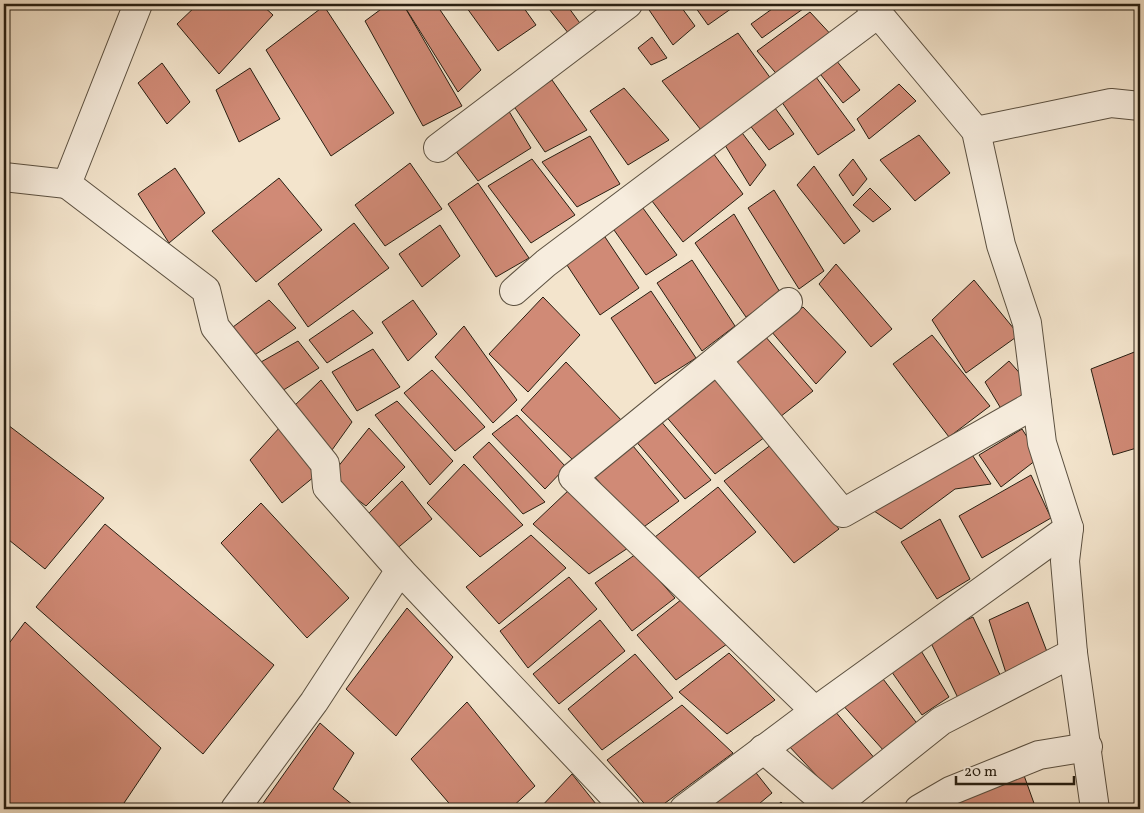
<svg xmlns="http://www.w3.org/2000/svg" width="1144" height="813" viewBox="0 0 1144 813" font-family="Vollkorn,serif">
<rect width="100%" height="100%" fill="#f3e4cc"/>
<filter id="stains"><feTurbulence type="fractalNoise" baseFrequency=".004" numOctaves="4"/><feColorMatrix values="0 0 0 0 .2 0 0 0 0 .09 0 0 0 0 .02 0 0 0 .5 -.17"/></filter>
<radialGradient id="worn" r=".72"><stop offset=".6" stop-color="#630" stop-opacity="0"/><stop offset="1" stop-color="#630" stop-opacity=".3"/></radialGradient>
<g fill="#d08a76" stroke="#281f12">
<path d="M198,4H261L273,15L219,74L177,24Z"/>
<path d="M388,4H403L462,106L423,126L365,21Z"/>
<path d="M403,4H436L481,70L458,92Z"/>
<path d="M464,4H521L536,25L498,51Z"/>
<path d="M545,4H566L582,26L569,34Z"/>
<path d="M645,4H679L695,26L673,45Z"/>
<path d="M693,4H733L735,6L708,25Z"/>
<path d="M779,4H810L762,38L751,24Z"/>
<path d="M324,6L394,113L331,156L266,50Z"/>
<path d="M810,12L835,39L780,78L757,51Z"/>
<path d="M738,33L774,83L701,130L662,81Z"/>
<path d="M652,37L667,58L651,65L638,48Z"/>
<path d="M832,55L860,90L843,103L817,70Z"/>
<path d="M162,63L190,102L167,124L138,83Z"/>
<path d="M250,68L280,119L239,142L216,90Z"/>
<path d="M813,73L855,130L818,155L777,95Z"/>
<path d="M552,80L587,130L545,152L513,105Z"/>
<path d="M899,84L916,101L869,139L857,119Z"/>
<path d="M624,88L669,140L628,165L590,111Z"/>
<path d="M772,104L794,134L769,150L745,119Z"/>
<path d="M507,108L531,148L478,181L452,146Z"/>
<path d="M737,126L766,165L750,186L720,137Z"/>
<path d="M919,135L950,173L915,201L880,160Z"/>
<path d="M590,136L620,184L577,207L542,162Z"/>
<path d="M713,153L743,194L683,242L652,201Z"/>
<path d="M532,159L575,215L531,243L488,186Z"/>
<path d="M853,159L867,179L853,196L839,175Z"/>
<path d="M410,163L442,209L385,246L355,205Z"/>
<path d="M814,166L860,231L844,244L797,185Z"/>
<path d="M175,168L205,213L169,243L138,194Z"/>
<path d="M279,178L322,230L256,282L212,231Z"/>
<path d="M478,183L529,258L496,277L448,204Z"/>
<path d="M870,188L891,209L873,222L853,205Z"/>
<path d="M774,190L824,271L799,289L748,208Z"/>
<path d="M640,204L677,255L646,275L609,223Z"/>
<path d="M734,214L781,294L746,317L695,243Z"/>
<path d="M354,223L389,268L308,327L278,284Z"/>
<path d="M440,225L460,256L422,287L399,254Z"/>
<path d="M603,234L639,288L600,315L563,259Z"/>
<path d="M692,260L735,326L702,351L657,283Z"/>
<path d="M836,264L892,329L871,347L819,284Z"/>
<path d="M974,280L1019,335L966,373L932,320Z"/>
<path d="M651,291L696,358L655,384L611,318Z"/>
<path d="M543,297L580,335L528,392L489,354Z"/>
<path d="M269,300L296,328L250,358L229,330Z"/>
<path d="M413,300L437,334L408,361L382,322Z"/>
<path d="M803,307L846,352L816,384L771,331Z"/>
<path d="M353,310L373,333L327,363L309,340Z"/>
<path d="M464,326L517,400L493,423L435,357Z"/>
<path d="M764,335L813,391L780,417L732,361Z"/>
<path d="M932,335L990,406L949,437L893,364Z"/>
<path d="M298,341L319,368L277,394L254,366Z"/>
<path d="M373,349L400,387L357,411L332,372Z"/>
<path d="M1137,351L1140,373V447L1113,455L1091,369Z"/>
<path d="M1009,361L1031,386L1003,412L985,382Z"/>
<path d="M566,362L623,422L574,461L521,410Z"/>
<path d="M432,370L485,427L455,451L404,393Z"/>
<path d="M716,372L765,437L715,474L664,414Z"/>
<path d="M321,380L352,422L327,457L293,407Z"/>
<path d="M397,401L453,461L430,485L375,415Z"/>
<path d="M517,415L566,467L545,489L492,434Z"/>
<path d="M659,419L711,480L685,499L634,439Z"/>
<path d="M4,422L104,498L45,569L4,536Z"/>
<path d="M281,426L320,472L282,503L250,460Z"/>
<path d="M369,428L405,467L366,506L329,478Z"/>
<path d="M1022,429L1040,457L1001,487L979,455Z"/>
<path d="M489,442L545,502L523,514L473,457Z"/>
<path d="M772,444L839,529L794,563L724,481Z"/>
<path d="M633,446L679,501L641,529L593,475Z"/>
<path d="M969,450L991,484L955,489L901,529L874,511Z"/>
<path d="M464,464L523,525L480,557L427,503Z"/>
<path d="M1031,475L1051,518L982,558L959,516Z"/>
<path d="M402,481L432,519L394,551L368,514Z"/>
<path d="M718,487L756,532L697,579L655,537Z"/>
<path d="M570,489L631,546L589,574L533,524Z"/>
<path d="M261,503L349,598L307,638L221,543Z"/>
<path d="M940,519L970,579L937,599L901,542Z"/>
<path d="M105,524L274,665L203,754L36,607Z"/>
<path d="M531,535L566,568L499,624L466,587Z"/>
<path d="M636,554L675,598L632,631L595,583Z"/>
<path d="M569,577L597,609L528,668L500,631Z"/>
<path d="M682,599L727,644L676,680L637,635Z"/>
<path d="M1028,602L1049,657L1006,673L989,620Z"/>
<path d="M407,608L453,657L396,736L346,689Z"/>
<path d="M973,617L1002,679L960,702L928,637Z"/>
<path d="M600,620L625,651L559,704L533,674Z"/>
<path d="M25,622L161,748L120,809H10L6,806L4,809V650Z"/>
<path d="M920,649L949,697L922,715L889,668Z"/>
<path d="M729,653L775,700L727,734L679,692Z"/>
<path d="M635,654L673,698L602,750L568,709Z"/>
<path d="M880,675L919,726L884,751L840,702Z"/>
<path d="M467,702L535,786L510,809H454L411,759Z"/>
<path d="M682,705L733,753L657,809H649L607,760Z"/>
<path d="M834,710L876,760L832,792L787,744Z"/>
<path d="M320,723L354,753L333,789L358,809H259Z"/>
<path d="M1021,767L1035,806L1028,809H955L951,803Z"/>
<path d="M753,769L772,793L753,809H698Z"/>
<path d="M572,774L600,809H539Z"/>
<path d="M781,802L788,809H773Z"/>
</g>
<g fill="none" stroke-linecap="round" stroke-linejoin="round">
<g stroke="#5b5040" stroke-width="30">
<g id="minor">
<path d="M870,4L976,131L1001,245L1027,323L1042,443L1069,528L1065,561L1073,653L1095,809"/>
<path d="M976,131L1111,103L1140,106"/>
<path d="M438,148L628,4"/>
<path d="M4,177L67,184L138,4"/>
<path d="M67,184L206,290L215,327L325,464L327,487L400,570"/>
<path d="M514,291L546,263L879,13"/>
<path d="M788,302L573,477L815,711"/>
<path d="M717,360L843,513L1037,403"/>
<path d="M763,749L832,808L941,721L1073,653"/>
<path d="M235,809L314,702L400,570L626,809"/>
<path d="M684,809L815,711L1069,528"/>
<path d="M919,809L950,791L1039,755L1088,747"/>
</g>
</g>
<use href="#minor" stroke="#f7edde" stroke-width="28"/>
</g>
<rect width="1144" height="813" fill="none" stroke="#f3e4cc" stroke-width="20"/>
<rect x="5" y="5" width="1134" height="803" fill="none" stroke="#281f12" stroke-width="2.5"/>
<rect x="10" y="10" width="1124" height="793" fill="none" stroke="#281f12"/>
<path d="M956 776v8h118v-8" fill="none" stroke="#281f12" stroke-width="2.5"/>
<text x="964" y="776" font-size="15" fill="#281f12" stroke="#f7edde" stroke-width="4" paint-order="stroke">20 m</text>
<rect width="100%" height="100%" filter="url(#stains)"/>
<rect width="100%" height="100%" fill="url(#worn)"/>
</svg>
